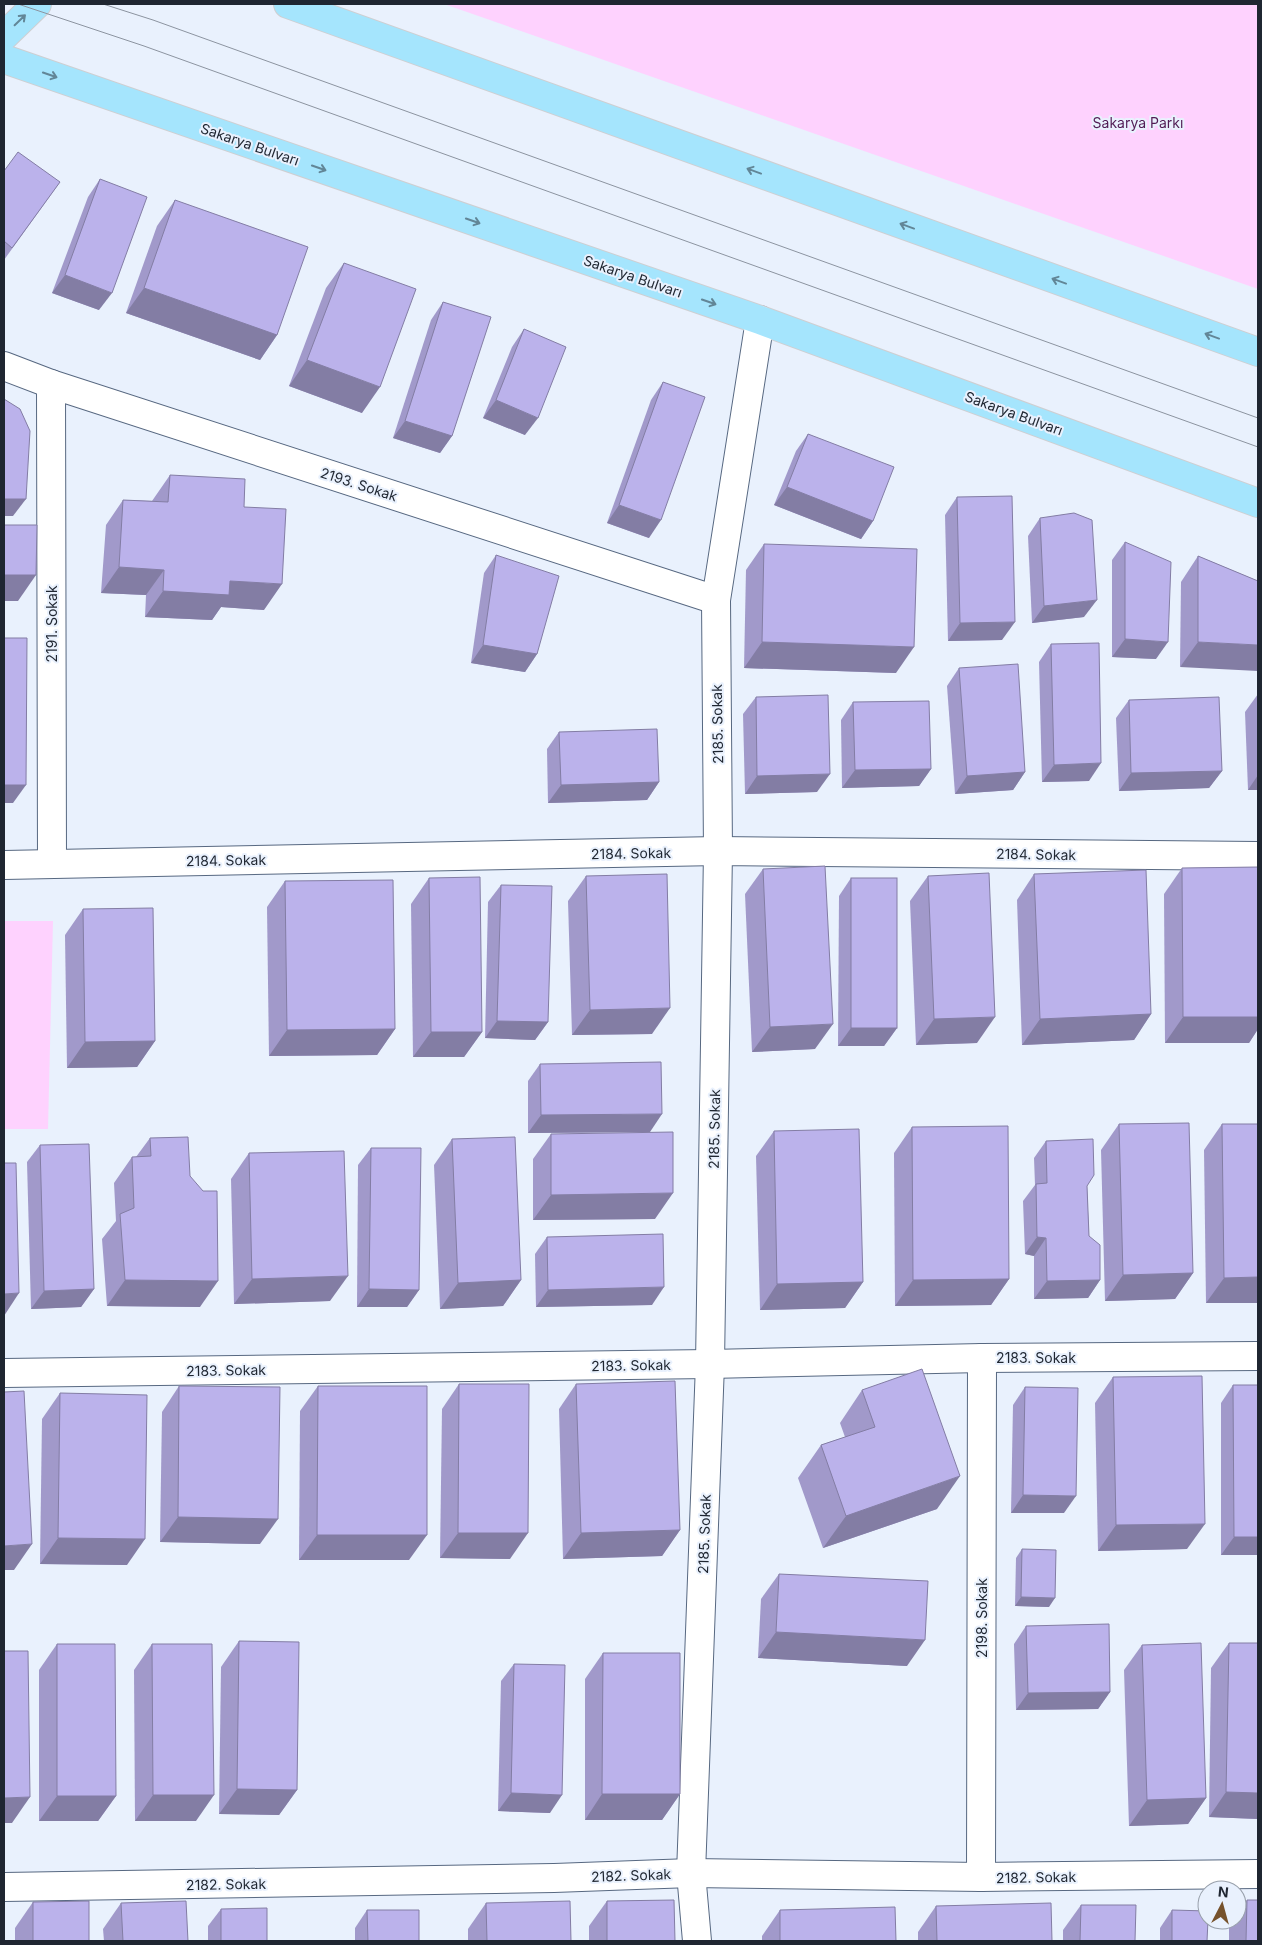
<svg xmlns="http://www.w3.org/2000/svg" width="1262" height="1945" viewBox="0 0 1262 1945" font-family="Inter,sans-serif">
<rect width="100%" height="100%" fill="#e9f1fd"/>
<g fill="#fed2fe">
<path d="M444,4H1258V289Z"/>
<path d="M4,921H53L48,1129H4Z"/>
</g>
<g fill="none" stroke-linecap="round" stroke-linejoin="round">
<g stroke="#576881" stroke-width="30">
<g id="minor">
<path d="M4,366L51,384L716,600"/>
<path d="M51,384L52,863"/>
<path d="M4,865L718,851L1258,856"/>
<path d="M4,1373L710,1364L982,1358L1258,1356"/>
<path d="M981,1877L982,1358"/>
<path d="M4,1887L554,1878L691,1873L981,1877L1258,1874"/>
<path d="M697,1941L691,1873L710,1364L718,851L716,600L760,320"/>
</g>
</g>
<g stroke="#cecfd2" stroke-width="30">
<g id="major">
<path d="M288,4L1258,352"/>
<path d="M4,36L37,4"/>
<path d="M4,59L760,320L1258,503"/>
</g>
</g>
<use href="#minor" stroke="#fff" stroke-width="28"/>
<use href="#major" stroke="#a5e5fd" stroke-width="28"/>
<g stroke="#8c94a0" stroke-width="1">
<path d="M18,4L144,46L1258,447"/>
<path d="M103,4L153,20L1258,418"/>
</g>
</g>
<g fill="#a199ca">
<path d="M4,171L60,182L4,260Z"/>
<path d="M100,179L99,310L52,293L88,197Z"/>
<path d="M175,200L277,335L260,360L126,313L157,226Z"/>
<path d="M344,263L362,413L289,386L326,288Z"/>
<path d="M443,302L452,436L440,453L393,438L431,320Z"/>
<path d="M524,329L525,435L483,418L512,347Z"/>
<path d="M663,382L649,538L607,523L651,400Z"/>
<path d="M808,434L873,521L861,539L774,505L796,451Z"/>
<path d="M170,475L244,507L264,610L221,607L212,620L145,617L146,595L101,593L106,525L123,500L152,501Z"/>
<path d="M957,497L1002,640L948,641L945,515Z"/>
<path d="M1040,518L1084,617L1032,623L1028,536Z"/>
<path d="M1125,542L1156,659L1112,657V560Z"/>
<path d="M764,544L896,673L744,668L746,570Z"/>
<path d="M496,555L537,654L525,672L471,663L484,573Z"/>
<path d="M1198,556L1258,581L1180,667L1181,582Z"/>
<path d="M1051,644L1089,781L1042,782L1039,662Z"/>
<path d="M959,668L1025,772L1013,790L955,794L947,686Z"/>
<path d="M1258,694V790H1248L1245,712Z"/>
<path d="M756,697L817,792L745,794L743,714Z"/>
<path d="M1129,700L1222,771L1209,788L1119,791L1116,718Z"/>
<path d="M853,702L931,769L919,786L842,788L841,720Z"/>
<path d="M559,732L659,782L647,800L548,803L547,749Z"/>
<path d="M1258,867V1029L1249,1043H1165L1164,894L1182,868Z"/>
<path d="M763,869L815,1049L752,1052L745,894Z"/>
<path d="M1034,874L1151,1014L1134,1040L1022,1045L1017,900Z"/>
<path d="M586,876L652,1034L572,1035L568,901Z"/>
<path d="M928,876L977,1043L916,1045L910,901Z"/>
<path d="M429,878L482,1032L464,1057H413L411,904Z"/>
<path d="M851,878L897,1028L884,1046H838L839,896Z"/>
<path d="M285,881L395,1029L377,1055L269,1056L267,907Z"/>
<path d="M501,885L548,1022L535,1040L485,1038L488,902Z"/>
<path d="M83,909L155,1041L137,1067L67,1068L65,935Z"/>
<path d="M540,1064L650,1132L528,1133V1081Z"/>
<path d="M1119,1124L1193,1273L1175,1299L1105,1301L1101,1150Z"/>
<path d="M1222,1124H1258V1303H1206L1204,1150Z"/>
<path d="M912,1127L1009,1279L991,1305L895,1306L894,1153Z"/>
<path d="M774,1131L863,1282L845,1308L760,1310L756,1156Z"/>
<path d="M551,1134L655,1219L533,1220V1159Z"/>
<path d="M150,1138L190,1176L200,1307L107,1306L102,1239L116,1221L114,1183L132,1157H136Z"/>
<path d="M452,1139L521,1280L503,1306L440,1309L434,1165Z"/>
<path d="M1046,1141L1087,1186L1089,1236L1100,1280L1088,1298L1034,1299V1256L1025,1254L1023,1201L1035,1185L1034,1158Z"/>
<path d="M40,1145L94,1289L81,1307L31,1309L27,1162Z"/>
<path d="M371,1148L419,1290L407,1307H357L358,1165Z"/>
<path d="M249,1153L330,1301L234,1304L231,1179Z"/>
<path d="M547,1237L652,1305L536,1307L535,1254Z"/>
<path d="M1113,1377L1187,1549L1098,1551L1095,1403Z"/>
<path d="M459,1384L510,1559L440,1558L442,1409Z"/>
<path d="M576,1384L680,1530L662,1556L563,1559L559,1409Z"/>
<path d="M1233,1385L1258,1555H1221V1403Z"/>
<path d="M179,1386L260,1544L160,1542L162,1412Z"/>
<path d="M318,1386L409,1560H299L300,1411Z"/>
<path d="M1025,1387L1064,1513H1011L1013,1405Z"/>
<path d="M862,1390L937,1509L823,1548L798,1478L821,1445L845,1437L840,1423Z"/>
<path d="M60,1393L127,1565L40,1564L42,1419Z"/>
<path d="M1022,1549L1049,1607L1015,1606L1016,1558Z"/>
<path d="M779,1574L907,1666L758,1658L761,1599Z"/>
<path d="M1026,1626L1110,1692L1098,1709L1016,1710L1014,1644Z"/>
<path d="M239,1641L297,1790L279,1815L219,1814L221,1667Z"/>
<path d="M1229,1643L1258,1819L1209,1817L1211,1668Z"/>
<path d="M57,1644L116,1796L98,1821H39V1670Z"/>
<path d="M152,1644L196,1821H135L134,1670Z"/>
<path d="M1142,1645L1206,1798L1188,1824L1129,1826L1124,1670Z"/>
<path d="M603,1653L680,1794L662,1820H585V1679Z"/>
<path d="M514,1664L550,1813L498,1811L501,1681Z"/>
<path d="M1247,1900L1258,1941H1229V1925L1232,1920H1237V1914Z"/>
<path d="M607,1901L675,1941H589V1926Z"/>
<path d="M33,1902L89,1941H15V1928Z"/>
<path d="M121,1903L188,1941H104L103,1929Z"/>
<path d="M486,1903L571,1941H468V1929Z"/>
<path d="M1081,1905L1135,1941H1063V1930Z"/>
<path d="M936,1906L1052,1941H918V1932Z"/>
<path d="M221,1909L267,1941H208V1926Z"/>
<path d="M367,1910L419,1941H355V1928Z"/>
<path d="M780,1910L896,1941H762V1936Z"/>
<path d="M1172,1910L1207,1941H1160V1928Z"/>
</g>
<g fill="#837da4">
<path d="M65,275L112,293L99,310L52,293Z"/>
<path d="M144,288L277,335L260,360L126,313Z"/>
<path d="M307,360L380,387L362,413L289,386Z"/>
<path d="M496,400L538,418L525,435L483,418Z"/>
<path d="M405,421L452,436L440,453L393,438Z"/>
<path d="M787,487L873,521L861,539L774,505Z"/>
<path d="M4,499H26L13,516H4Z"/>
<path d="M619,505L661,520L649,538L607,523Z"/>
<path d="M119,567L164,570L146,595L101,593Z"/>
<path d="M4,575H36L18,601H4Z"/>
<path d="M230,581L282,584L264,610L221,607L212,620L145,617L163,591Z"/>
<path d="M1097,600L1084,617L1032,623L1044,606Z"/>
<path d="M1015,622L1002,640L948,641L960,623Z"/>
<path d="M1125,639L1168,642L1156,659L1112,657Z"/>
<path d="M762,642L914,647L896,673L744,668Z"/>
<path d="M1198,642L1258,645V671L1180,667Z"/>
<path d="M483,645L537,654L525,672L471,663Z"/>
<path d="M1101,763L1089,781L1042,782L1054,765Z"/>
<path d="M931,769L919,786L842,788L855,770Z"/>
<path d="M1222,771L1209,788L1119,791L1131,773Z"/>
<path d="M1025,772L1013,790L955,794L967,776Z"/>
<path d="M830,774L817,792L745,794L757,776Z"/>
<path d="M1258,775V790H1248Z"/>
<path d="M659,782L647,800L548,803L561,785Z"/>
<path d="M4,785H26L13,803H4Z"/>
<path d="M670,1008L652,1034L572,1035L590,1010Z"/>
<path d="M1151,1014L1134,1040L1022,1045L1040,1019Z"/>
<path d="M995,1017L977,1043L916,1045L934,1019Z"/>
<path d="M1183,1017H1258V1029L1249,1043H1165Z"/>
<path d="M497,1021L548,1022L535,1040L485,1038Z"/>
<path d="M833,1024L815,1049L752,1052L770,1027Z"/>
<path d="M851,1028H897L884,1046H838Z"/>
<path d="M395,1029L377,1055L269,1056L287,1030Z"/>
<path d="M431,1032H482L464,1057H413Z"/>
<path d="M155,1041L137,1067L67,1068L85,1042Z"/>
<path d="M662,1114L650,1132L528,1133L541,1115Z"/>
<path d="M673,1193L655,1219L533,1220L551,1195Z"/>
<path d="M1037,1237L1046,1238L1034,1256L1025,1254Z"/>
<path d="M1193,1273L1175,1299L1105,1301L1123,1275Z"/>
<path d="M348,1276L330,1301L234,1304L252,1279Z"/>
<path d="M1258,1277V1303H1206L1224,1278Z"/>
<path d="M1009,1279L991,1305L895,1306L913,1280Z"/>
<path d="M125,1280L218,1281L200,1307L107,1306Z"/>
<path d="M521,1280L503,1306L440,1309L458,1283Z"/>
<path d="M1100,1280L1088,1298L1034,1299L1047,1281Z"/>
<path d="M863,1282L845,1308L760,1310L777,1284Z"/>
<path d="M664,1287L652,1305L536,1307L548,1290Z"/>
<path d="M94,1289L81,1307L31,1309L44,1291Z"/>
<path d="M369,1289L419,1290L407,1307H357Z"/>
<path d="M19,1293L4,1316V1294Z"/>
<path d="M960,1476L937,1509L823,1548L846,1516Z"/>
<path d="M1023,1495L1076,1496L1064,1513H1011Z"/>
<path d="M178,1517L278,1519L260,1544L160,1542Z"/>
<path d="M1205,1524L1187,1549L1098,1551L1116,1525Z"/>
<path d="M680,1530L662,1556L563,1559L581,1533Z"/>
<path d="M458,1533H528L510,1559L440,1558Z"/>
<path d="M317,1535H427L409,1560H299Z"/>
<path d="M1234,1537H1258V1555H1221Z"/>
<path d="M58,1538L145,1539L127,1565L40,1564Z"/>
<path d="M32,1544L14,1570H4V1546Z"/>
<path d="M1021,1597L1055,1598L1049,1607L1015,1606Z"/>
<path d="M776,1632L925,1640L907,1666L758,1658Z"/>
<path d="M1110,1692L1098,1709L1016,1710L1028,1693Z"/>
<path d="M237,1789L297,1790L279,1815L219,1814Z"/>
<path d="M1226,1792L1258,1793V1819L1209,1817Z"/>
<path d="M511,1793L562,1795L550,1813L498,1811Z"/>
<path d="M602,1794H680L662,1820H585Z"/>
<path d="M153,1795H214L196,1821H135Z"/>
<path d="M57,1796H116L98,1821H39Z"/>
<path d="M30,1797L12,1823H4V1798Z"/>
<path d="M1206,1798L1188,1824L1129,1826L1147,1800Z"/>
</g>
<g fill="#bbb2eb" stroke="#837da4">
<path d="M18,152L60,182L12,248L4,241V171Z"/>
<path d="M100,179L147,197L112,293L65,275Z"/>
<path d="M175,200L308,247L277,335L144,288Z"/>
<path d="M344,263L416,289L380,387L307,360Z"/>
<path d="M443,302L491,317L452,436L405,421Z"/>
<path d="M524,329L566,347L538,418L496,400Z"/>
<path d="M663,382L705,397L661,520L619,505Z"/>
<path d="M4,399L20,409L30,431L26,499H4Z"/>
<path d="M808,434L894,467L873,521L787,487Z"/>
<path d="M170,475L245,479L244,507L286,509L282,584L230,581L229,595L163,591L164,570L119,567L123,500L168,502Z"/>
<path d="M1012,496L1015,622L960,623L957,497Z"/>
<path d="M1074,513L1092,520L1097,600L1044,606L1040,518Z"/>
<path d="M4,525H37L36,575H4Z"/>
<path d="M1125,542L1171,562L1168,642L1125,639Z"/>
<path d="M764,544L917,549L914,647L762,642Z"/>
<path d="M496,555L559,576L537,654L483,645Z"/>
<path d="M1198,556L1258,581V645L1198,642Z"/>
<path d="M4,638H27L26,785H4Z"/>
<path d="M1099,643L1101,763L1054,765L1051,644Z"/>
<path d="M1018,664L1025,772L967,776L959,668Z"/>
<path d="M828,695L830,774L757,776L756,697Z"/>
<path d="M1219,697L1222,771L1131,773L1129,700Z"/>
<path d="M929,701L931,769L855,770L853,702Z"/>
<path d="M657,729L659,782L561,785L559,732Z"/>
<path d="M825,866L833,1024L770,1027L763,869Z"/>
<path d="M1258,867V1017H1183L1182,868Z"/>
<path d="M1146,870L1151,1014L1040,1019L1034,874Z"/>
<path d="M989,873L995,1017L934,1019L928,876Z"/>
<path d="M667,874L670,1008L590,1010L586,876Z"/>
<path d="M480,877L482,1032H431L429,878Z"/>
<rect x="851" y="878" width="46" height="150"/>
<path d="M393,880L395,1029L287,1030L285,881Z"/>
<path d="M501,885L552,886L548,1022L497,1021Z"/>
<path d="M153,908L155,1041L85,1042L83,909Z"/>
<path d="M661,1062L662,1114L541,1115L540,1064Z"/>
<path d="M1189,1123L1193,1273L1123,1275L1119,1124Z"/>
<path d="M1222,1124H1258V1277L1224,1278Z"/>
<path d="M1008,1126L1009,1279L913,1280L912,1127Z"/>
<path d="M859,1129L863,1282L777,1284L774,1131Z"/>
<path d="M673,1132V1193L551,1195V1134Z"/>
<path d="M188,1137L190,1176L203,1191H217L218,1281L125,1280L120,1214L134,1208L132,1157L151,1156L150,1138Z"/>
<path d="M515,1137L521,1280L458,1283L452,1139Z"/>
<path d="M1093,1139L1094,1175L1087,1186L1089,1236L1100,1245V1280L1047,1281L1046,1238L1037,1237L1036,1184L1047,1183L1046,1141Z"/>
<path d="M89,1144L94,1289L44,1291L40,1145Z"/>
<path d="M371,1148H421L419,1290L369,1289Z"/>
<path d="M344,1151L348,1276L252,1279L249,1153Z"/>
<path d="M4,1163H16L19,1293L4,1294Z"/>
<path d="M663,1234L664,1287L548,1290L547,1237Z"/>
<path d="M922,1369L960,1476L846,1516L821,1445L875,1427L862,1390Z"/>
<path d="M1202,1376L1205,1524L1116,1525L1113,1377Z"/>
<path d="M675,1381L680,1530L581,1533L576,1384Z"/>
<path d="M459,1384H529L528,1533H458Z"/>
<path d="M1233,1385H1258V1537H1234Z"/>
<path d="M179,1386L280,1387L278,1519L178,1517Z"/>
<path d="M318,1386H427V1535H317Z"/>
<path d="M1025,1387L1078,1388L1076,1496L1023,1495Z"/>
<path d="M24,1391L32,1544L4,1546V1392Z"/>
<path d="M60,1393L147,1395L145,1539L58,1538Z"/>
<path d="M1022,1549L1056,1550L1055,1598L1021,1597Z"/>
<path d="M779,1574L928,1581L925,1640L776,1632Z"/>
<path d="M1109,1624L1110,1692L1028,1693L1026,1626Z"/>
<path d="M239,1641L299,1642L297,1790L237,1789Z"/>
<path d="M1201,1643L1206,1798L1147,1800L1142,1645Z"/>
<path d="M1229,1643H1258V1793L1226,1792Z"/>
<path d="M57,1644H115L116,1796H57Z"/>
<path d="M152,1644H212L214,1795H153Z"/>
<path d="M4,1651H28L30,1797L4,1798Z"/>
<path d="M603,1653H680V1794H602Z"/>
<path d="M514,1664L565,1665L562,1795L511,1793Z"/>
<path d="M674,1900L675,1941H607V1901Z"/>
<path d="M1247,1900H1258V1941H1246Z"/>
<path d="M89,1901V1941H33V1902Z"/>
<path d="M186,1901L188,1941H123L121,1903Z"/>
<path d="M570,1901L571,1941H487L486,1903Z"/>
<path d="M1051,1903L1052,1941H937L936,1906Z"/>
<path d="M1081,1905H1136L1135,1941H1080Z"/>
<path d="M895,1907L896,1941H780V1910Z"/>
<path d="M267,1908V1941H221V1909Z"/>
<path d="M367,1910H419V1941H368Z"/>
<path d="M1172,1910L1207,1911V1920H1208L1207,1941H1172Z"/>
</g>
<defs><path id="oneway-shaft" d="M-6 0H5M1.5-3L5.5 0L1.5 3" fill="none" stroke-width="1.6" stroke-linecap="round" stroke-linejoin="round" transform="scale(1.25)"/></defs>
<g stroke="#628697">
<use href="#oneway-shaft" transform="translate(20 20) rotate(-44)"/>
<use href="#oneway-shaft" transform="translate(50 75) rotate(19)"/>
<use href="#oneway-shaft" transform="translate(319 168) rotate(19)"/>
<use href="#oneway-shaft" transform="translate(754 171) rotate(-160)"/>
<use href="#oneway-shaft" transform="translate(473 221) rotate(19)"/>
<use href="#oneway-shaft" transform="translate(907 226) rotate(-160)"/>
<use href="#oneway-shaft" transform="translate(1059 281) rotate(-160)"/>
<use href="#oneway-shaft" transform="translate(709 302) rotate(19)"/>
<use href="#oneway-shaft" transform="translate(1212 336) rotate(-160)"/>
</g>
<g text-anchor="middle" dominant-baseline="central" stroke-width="4" stroke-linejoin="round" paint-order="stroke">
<g font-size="14" fill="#521c55" stroke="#e9f1fd">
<text x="1138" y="122">Sakarya Parkı</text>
</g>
<g font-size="14" fill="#1f2631" stroke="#e9f1fd">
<text transform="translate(250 144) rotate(19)">Sakarya Bulvarı</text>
<text transform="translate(633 276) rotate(19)">Sakarya Bulvarı</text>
<text transform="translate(1014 413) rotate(20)">Sakarya Bulvarı</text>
<text transform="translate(359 484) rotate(18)">2193. Sokak</text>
<text transform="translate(51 624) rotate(-90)">2191. Sokak</text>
<text transform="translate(717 724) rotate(-91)">2185. Sokak</text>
<text transform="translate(631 853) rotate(-1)">2184. Sokak</text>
<text transform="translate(1036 854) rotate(1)">2184. Sokak</text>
<text transform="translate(226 860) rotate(-1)">2184. Sokak</text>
<text transform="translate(714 1129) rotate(-89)">2185. Sokak</text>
<text x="1036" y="1357">2183. Sokak</text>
<text transform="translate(631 1365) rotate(-1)">2183. Sokak</text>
<text transform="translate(226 1370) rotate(-1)">2183. Sokak</text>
<text transform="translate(704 1534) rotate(-88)">2185. Sokak</text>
<text transform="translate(981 1618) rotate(-90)">2198. Sokak</text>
<text transform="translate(631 1875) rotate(-2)">2182. Sokak</text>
<text transform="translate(1036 1877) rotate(-1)">2182. Sokak</text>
<text transform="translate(226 1884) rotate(-1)">2182. Sokak</text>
</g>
</g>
<rect width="1262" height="1945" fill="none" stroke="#1f2631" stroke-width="10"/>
<g transform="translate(1222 1905) rotate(6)"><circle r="24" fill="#e9f1fd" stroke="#98a0ab"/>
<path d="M0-4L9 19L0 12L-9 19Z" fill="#76522c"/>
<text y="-8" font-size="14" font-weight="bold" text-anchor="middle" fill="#1f2631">N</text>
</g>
</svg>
